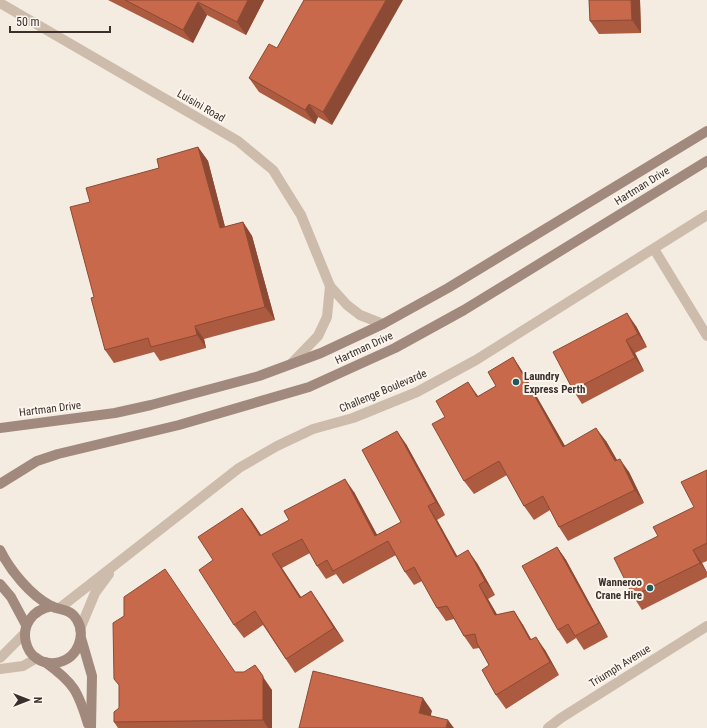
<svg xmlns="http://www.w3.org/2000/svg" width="707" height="728" viewBox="0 0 707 728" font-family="'Roboto Condensed',sans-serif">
<rect width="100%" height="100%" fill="#f4ebe1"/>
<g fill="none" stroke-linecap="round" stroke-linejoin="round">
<g stroke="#cdbbac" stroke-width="10">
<path d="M0,3L238,141L273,170L301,215L330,286L347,305L360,315L383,324"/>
<path d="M654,249L707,336"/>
<path d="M291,364L318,336L327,317L330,286"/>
<path d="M61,607L239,468L277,446L313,429L353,418L417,392L476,360L707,215"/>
<path d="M80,629L95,593L109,574"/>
<path d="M0,658L25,633"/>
<path d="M0,669L23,666L37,658"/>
<path d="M548,728L561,718L707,626"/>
</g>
<g stroke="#a18a7d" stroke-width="10">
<path d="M0,428L115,413L151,405L259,376L321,353L383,324L448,288L707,131"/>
<path d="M0,484L37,461L58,454L179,425L309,387L395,348L464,310L707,161"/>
<path d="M0,550C10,570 30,595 51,606C61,611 70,608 77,620C86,635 78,657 60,662C23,672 8,615 52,606"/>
<path d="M0,584L11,597L26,625"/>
<path d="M81,638L92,676L91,728"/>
<path d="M45,662C74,683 78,691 88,724"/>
</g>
</g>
<g fill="#ac5a40">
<path d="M108,0H264L246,35L207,15L193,43Z"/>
<path d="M304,0L332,125L318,117L315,124L259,92L249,78L277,48Z"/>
<path d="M589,0H640L641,33L599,34L590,21Z"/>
<path d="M198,147L208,161L225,227L243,222L252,236L275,320L204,339L206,348L160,361L154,352L114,363L105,350L90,202L159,168Z"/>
<path d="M636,326L647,347L635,353L644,371L582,404L573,390Z"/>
<path d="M513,357L522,371L565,446L606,441L617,460L629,472L644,503L568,541L559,527L550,510L534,520L524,506L507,475L474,494L464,481L445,417L496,386Z"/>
<path d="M406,444L445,515L437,520L457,556L477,563L495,595L488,599L497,615L514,611L523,625L531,639L545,650L559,675L506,709L496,695L489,665L479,648L473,649L464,636L454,619L446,621L437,608L422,581L414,585L405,572L396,555L343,584L336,574L326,579L317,566L310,553L282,568L301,597L311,591L344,641L295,673L263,625L244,638L234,625L213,560L242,508L261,535L354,492L377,535L401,522Z"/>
<path d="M707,470V561L702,563L707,572V577L642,610L633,596L658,536L694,507Z"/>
<path d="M557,547L566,560L608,637L584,650L576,638L567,644L558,630Z"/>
<path d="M235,672L272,690V728H118L114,722Z"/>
</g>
<g fill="#8c4a34">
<path d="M248,0H264L246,35L237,22Z"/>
<path d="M386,0H403L332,125L323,112Z"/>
<path d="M631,0H640L641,33L632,20Z"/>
<path d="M198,2L207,15L193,43L183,30Z"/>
<path d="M309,104L318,117L315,124L305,110Z"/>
<path d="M198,147L208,161L229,242L220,228Z"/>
<path d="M243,222L252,236L275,320L265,307Z"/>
<path d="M627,313L636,326L647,347L638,334Z"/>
<path d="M195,326L204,339L206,348L197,335Z"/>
<path d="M626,340L635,353L644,371L635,358Z"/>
<path d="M513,357L522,371L573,460L563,447Z"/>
<path d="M468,382L478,396L486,410L477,397Z"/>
<path d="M596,428L606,441L625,474L615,461Z"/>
<path d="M397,431L406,444L445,515L436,502Z"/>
<path d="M620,459L629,472L644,503L635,490Z"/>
<path d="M345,479L354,492L382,544L375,536Z"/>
<path d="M428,506L437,520L465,570L456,557Z"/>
<path d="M242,508L252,521L270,549L260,536Z"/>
<path d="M557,547L566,560L608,637L599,623Z"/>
<path d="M468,550L477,563L495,595L485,581Z"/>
<path d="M693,550L702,563L707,573L700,563Z"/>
<path d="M272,554L282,568L310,611L300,598Z"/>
<path d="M479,585L488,599L505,628L495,615Z"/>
<path d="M311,591L320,604L344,641L334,628Z"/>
<path d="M514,611L523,625L539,654L530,640Z"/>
<path d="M536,637L545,650L559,675L550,662Z"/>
<path d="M255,665L272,690V728H268L263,720Z"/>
<path d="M423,698L432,711L428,726L419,713Z"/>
<path d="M448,720L454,728H446Z"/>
</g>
<g fill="#c8694b" stroke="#8c4a34">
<path d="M125,0H248L237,22L198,2L183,30Z"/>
<path d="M304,0H386L323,112L309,104L305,110L249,78L269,44L277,48Z"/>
<path d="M589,0H631L632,20L590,21Z"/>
<path d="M198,147L220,228L243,222L265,307L195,326L197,335L151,347L148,338L105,350L91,298L94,297L70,207L90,202L86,188L159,168L157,159Z"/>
<path d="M627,313L638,334L626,340L635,358L573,390L553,352Z"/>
<path d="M513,357L563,447L596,428L615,461L620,459L635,490L559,527L543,496L524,506L499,461L464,481L432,424L445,417L436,401L468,382L477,397L496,386L488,372Z"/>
<path d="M397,431L436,502L428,506L456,557L468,550L485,581L479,585L495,615L514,611L530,640L536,637L550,662L496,695L482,670L489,665L477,643L475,634L464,636L447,606L437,608L414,567L405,572L388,541L333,571L327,560L317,566L302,539L272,554L300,598L311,591L334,628L286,659L255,611L234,625L199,570L213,560L198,537L242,508L260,536L289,520L284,511L345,479L375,536L401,522L362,450Z"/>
<path d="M707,470V543L693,550L700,563L633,596L614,558L658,536L653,527L694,507L681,482Z"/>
<path d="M557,547L599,623L575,636L568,624L558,630L522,566Z"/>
<path d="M165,569L235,672H244L255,665L263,676V720L114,722V712L119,708V685L114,679L113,623L124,616V597Z"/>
<path d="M313,671L423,698L419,713L448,720L446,728H299Z"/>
</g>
<g fill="#1f5a5e" stroke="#fbf5ee" stroke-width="1.5">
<circle cx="516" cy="382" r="4"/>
<circle cx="650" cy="588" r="4"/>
</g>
<g text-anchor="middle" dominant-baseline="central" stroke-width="4" stroke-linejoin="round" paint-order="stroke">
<g font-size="11" fill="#3b302b" stroke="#fbf5ee">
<text transform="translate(201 106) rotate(30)">Luisini Road</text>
<text transform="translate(642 186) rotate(-32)">Hartman Drive</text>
<text transform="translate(364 348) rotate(-25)">Hartman Drive</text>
<text transform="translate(383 391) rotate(-23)">Challenge Boulevarde</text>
<text transform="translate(50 409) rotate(-7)">Hartman Drive</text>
<text transform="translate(620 666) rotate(-32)">Triumph Avenue</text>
</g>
<g font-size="11" font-weight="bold" fill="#3b302b" stroke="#fbf5ee" text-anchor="start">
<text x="524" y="376">Laundry<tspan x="524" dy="13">Express Perth</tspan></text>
<text x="642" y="582" text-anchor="end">Wanneroo<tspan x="642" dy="13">Crane Hire</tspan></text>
</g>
</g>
<g transform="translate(28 700) rotate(90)" stroke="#fbf5ee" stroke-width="3" paint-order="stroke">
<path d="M0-3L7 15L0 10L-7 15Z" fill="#3b302b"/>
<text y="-6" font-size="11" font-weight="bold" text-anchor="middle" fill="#3b302b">N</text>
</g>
<path d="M10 26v6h100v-6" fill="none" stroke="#3b302b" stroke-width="2"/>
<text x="16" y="26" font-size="12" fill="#3b302b" stroke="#fbf5ee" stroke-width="3" paint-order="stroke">50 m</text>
</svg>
